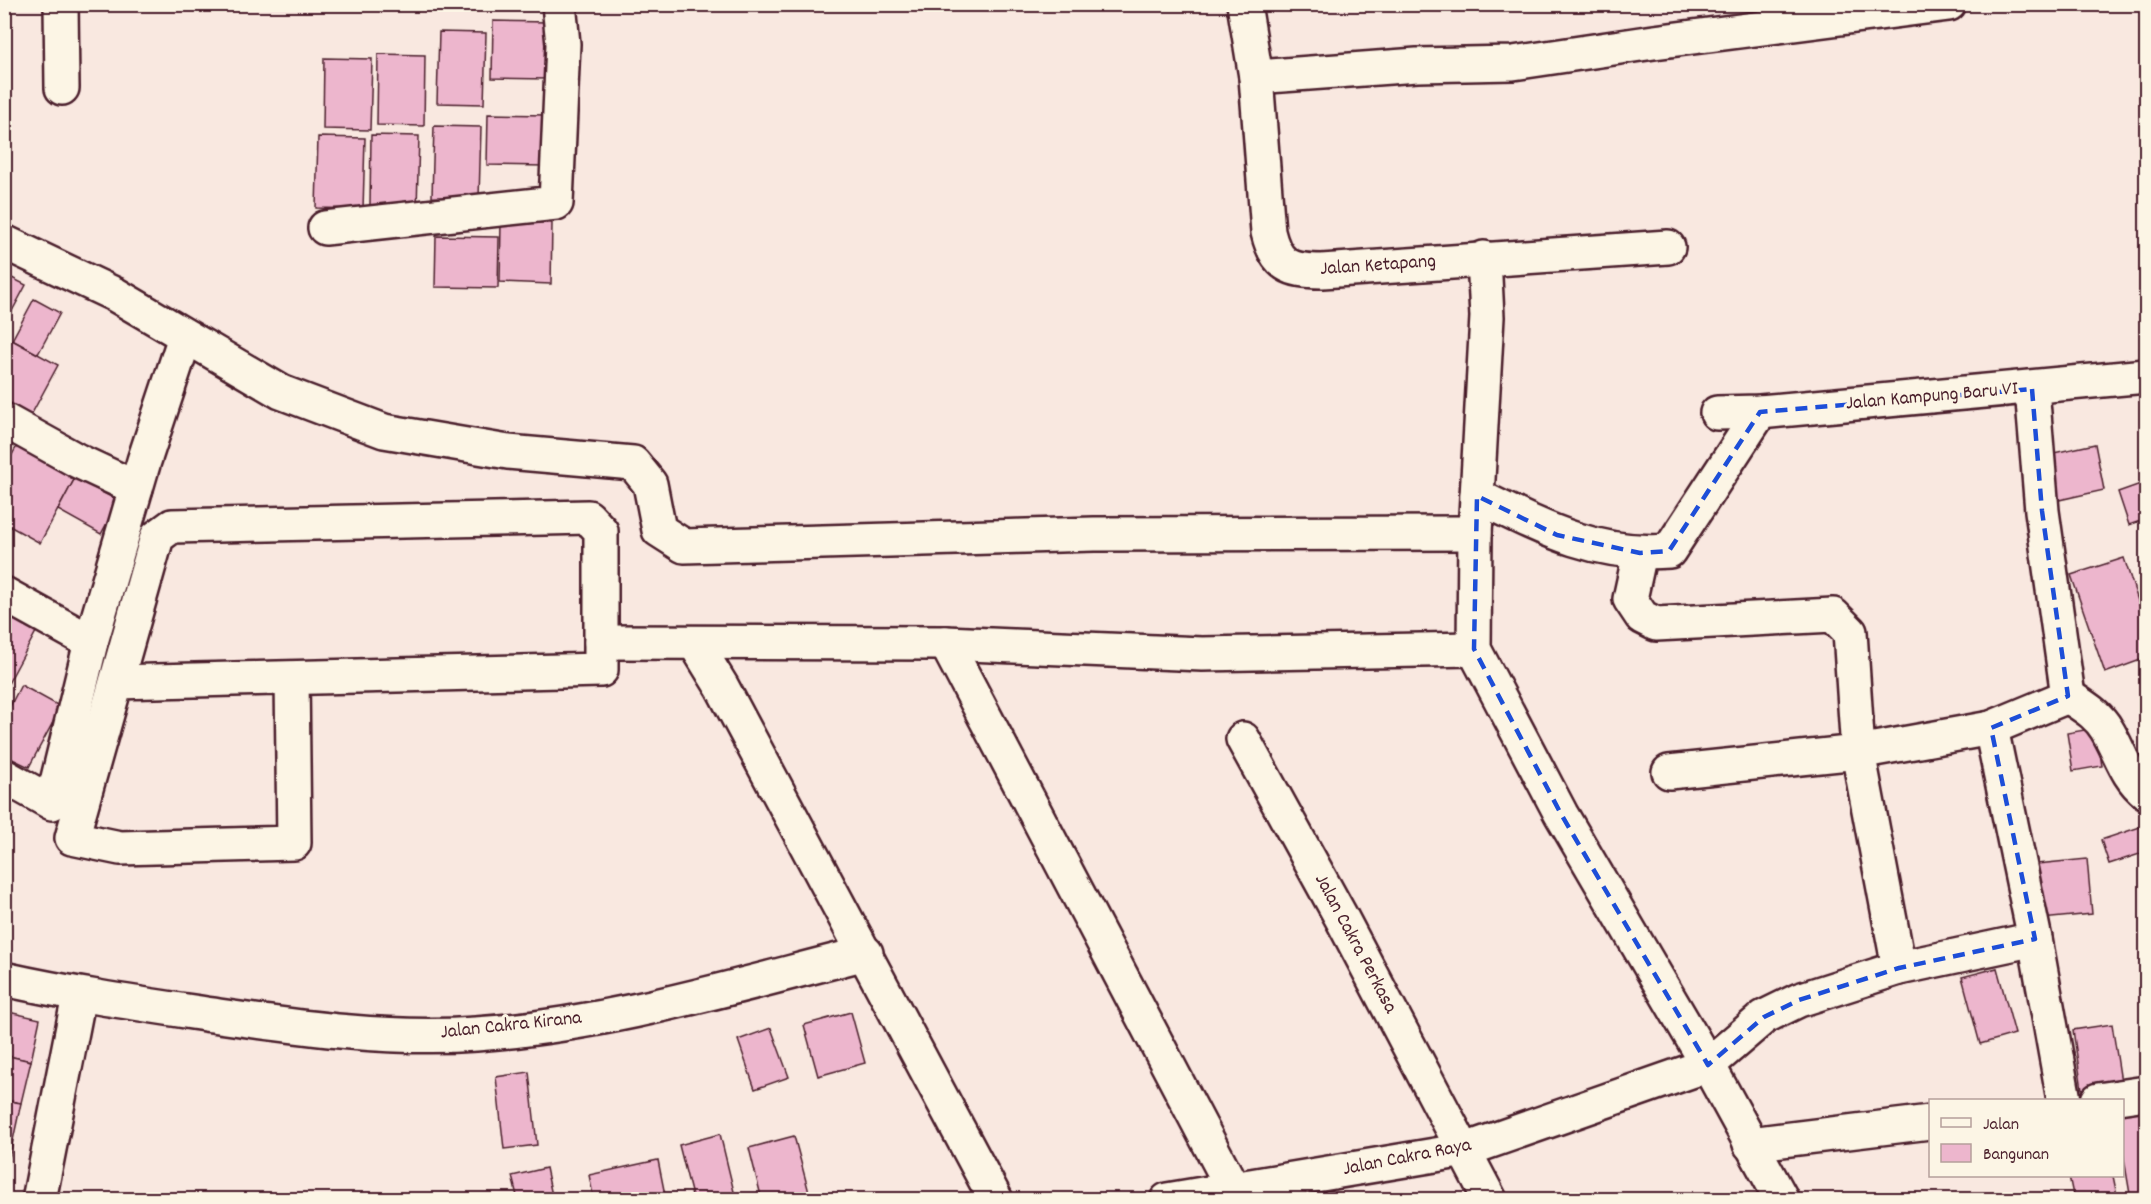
<svg xmlns="http://www.w3.org/2000/svg" width="2151" height="1204" viewBox="0 0 2151 1204" font-family="Dekko,sans-serif">
<rect width="100%" height="100%" fill="#f9e8e0"/>
<filter id="ink" filterUnits="userSpaceOnUse"><feTurbulence type="fractalNoise" baseFrequency=".0167" numOctaves="2"/><feDisplacementMap in="SourceGraphic" scale="12" xChannelSelector="R" yChannelSelector="G"/><feConvolveMatrix kernelMatrix="1 2 1 2 8 2 1 2 1" color-interpolation-filters="sRGB"/></filter>
<g filter="url(#ink)">
<g fill="#edb6cd" stroke="#4a1f2b" stroke-width="1.5">
<path d="M493,21L549,22L548,79L492,78Z"/>
<path d="M439,32L486,33L484,104L437,103Z"/>
<path d="M378,54L425,55L424,126L377,125Z"/>
<path d="M324,58L372,59L370,130L323,129Z"/>
<path d="M488,114L546,115L545,166L487,165Z"/>
<path d="M434,126L481,127L479,198L432,197Z"/>
<path d="M371,135L419,136L417,208L370,206Z"/>
<path d="M318,137L365,138L363,209L316,208Z"/>
<path d="M501,222L552,223L551,284L500,282Z"/>
<path d="M436,236L499,237L498,288L435,287Z"/>
<path d="M4,274L26,285L4,326Z"/>
<path d="M34,299L60,313L38,354L12,340Z"/>
<path d="M12,340L58,365L30,417L4,403V353Z"/>
<path d="M2095,444L2104,490L2059,500L2049,454Z"/>
<path d="M17,446L75,478L40,543L4,523V469Z"/>
<path d="M75,478L119,501L101,534L58,510Z"/>
<path d="M2146,482V519L2129,525L2118,492Z"/>
<path d="M2124,558L2146,625V658L2105,673L2071,575Z"/>
<path d="M4,612L37,630L4,691Z"/>
<path d="M21,685L61,707L29,767L4,755V718Z"/>
<path d="M2096,728L2102,766L2073,771L2067,733Z"/>
<path d="M2146,825V852L2109,864L2101,840Z"/>
<path d="M2087,859L2092,914L2042,919L2037,864Z"/>
<path d="M1997,968L2015,1034L1980,1044L1962,977Z"/>
<path d="M4,1011L40,1019L31,1061L4,1055Z"/>
<path d="M851,1012L865,1063L818,1076L804,1025Z"/>
<path d="M2112,1024L2121,1082L2082,1089L2073,1030Z"/>
<path d="M771,1028L789,1077L755,1089L738,1040Z"/>
<path d="M4,1055L31,1061L21,1103L4,1100Z"/>
<path d="M529,1072L537,1145L504,1149L496,1077Z"/>
<path d="M2146,1095V1200H2131L2122,1147V1100Z"/>
<path d="M4,1100L21,1103L12,1145L4,1143Z"/>
<path d="M720,1134L736,1200H693L679,1145Z"/>
<path d="M794,1136L811,1200H762L749,1148Z"/>
<path d="M4,1143L12,1145L4,1178Z"/>
<path d="M658,1160L666,1200H594L589,1175Z"/>
<path d="M546,1168L553,1200H518L512,1176Z"/>
<path d="M2069,1176H2113L2118,1200H2074Z"/>
</g>
<g fill="none" stroke-linecap="round" stroke-linejoin="round">
<g stroke="#4a1f2b" stroke-width="38">
<g id="minor">
<path d="M61,4L62,88"/>
<path d="M1244,4L1256,77L1268,232C1276,265 1289,271 1322,271L1668,247"/>
<path d="M1256,77L1417,65L1513,63L1654,42L1949,4"/>
<path d="M325,228L556,203L563,44L559,4"/>
<path d="M4,242L116,295L281,392L384,431L508,452L633,463L650,484L659,530L684,546L1094,534L1475,533"/>
<path d="M1484,258L1487,317L1475,533L1474,649L1561,814L1708,1065L1782,1200"/>
<path d="M2032,389L2042,511L2068,696"/>
<path d="M1717,413L1760,412L2146,376"/>
<path d="M4,420L78,461L136,488"/>
<path d="M1477,496C1540,527 1596,557 1669,551L1760,412"/>
<path d="M1640,553L1630,599L1642,617L1656,624L1833,615L1850,632L1858,752L1899,968"/>
<path d="M4,594L91,642"/>
<path d="M601,642L946,643L1202,654L1474,649"/>
<path d="M695,643L722,687L996,1200"/>
<path d="M946,643L1239,1200"/>
<path d="M116,682L601,670V531L588,517L172,526L157,537L72,838L120,848L294,843L292,678"/>
<path d="M2068,696C2083,706 2098,714 2107,730C2120,751 2126,777 2146,792"/>
<path d="M1991,728L2035,939L2064,1100"/>
<path d="M1243,739L1341,917L1490,1200"/>
<path d="M1669,772L1858,752L1991,728L2068,696"/>
<path d="M4,776L52,803L91,642L144,461L185,337"/>
<path d="M4,979C76,995 147,1005 219,1016C303,1028 391,1040 476,1034C609,1025 738,985 866,953"/>
<path d="M2098,1100L2146,1093"/>
<path d="M1750,1144L1930,1122"/>
<path d="M39,1200L79,996"/>
<path d="M1167,1200L1465,1150L1708,1065L1764,1017L1799,1000L1899,968L2035,939"/>
</g>
</g>
<use href="#minor" stroke="#fcf5e5" stroke-width="33"/>
</g>
</g>
<path fill="none" stroke="#1d4ed8" stroke-width="4.5" stroke-dasharray="12 8" stroke-linejoin="round" d="M2032,389L2042,511L2068,696L1991,728L2035,939L1899,968L1799,1000L1764,1017L1708,1065L1561,814L1474,649L1477,496L1557,535L1640,553L1669,551L1760,412Z"/>
<g text-anchor="middle" dominant-baseline="central" stroke-width="6" stroke-linejoin="round" paint-order="stroke">
<g font-size="20" fill="#4a1f2b" stroke="#fcf5e5">
<text transform="translate(1378 266) rotate(-4)">Jalan Ketapang</text>
<text transform="translate(1932 397) rotate(-5)">Jalan Kampung Baru VI</text>
<text transform="translate(1355 944) rotate(62)">Jalan Cakra Perkasa</text>
<text transform="translate(511 1026) rotate(-6)">Jalan Cakra Kirana</text>
<text transform="translate(1407 1158) rotate(-11)">Jalan Cakra Raya</text>
</g>
</g>
<rect width="2151" height="1204" fill="none" stroke="#fcf5e5" stroke-width="24"/>
<rect x="12" y="12" width="2127" height="1180" fill="none" stroke="#4a1f2b" stroke-width="2" filter="url(#ink)"/>
<rect x="1929" y="1099" width="195" height="78" fill="#fcf5e5" stroke="#b59f9b" stroke-width="1.5"/>
<rect x="1941" y="1118" width="30" height="9" fill="#fcf5e5" stroke="#b59f9b" stroke-width="1.5"/>
<text x="1983" y="1129" font-size="18" fill="#4a1f2b">Jalan</text>
<rect x="1941" y="1144" width="30" height="18" fill="#edb6cd" stroke="#b59f9b" stroke-width="1.5"/>
<text x="1983" y="1159" font-size="18" fill="#4a1f2b">Bangunan</text>
</svg>
